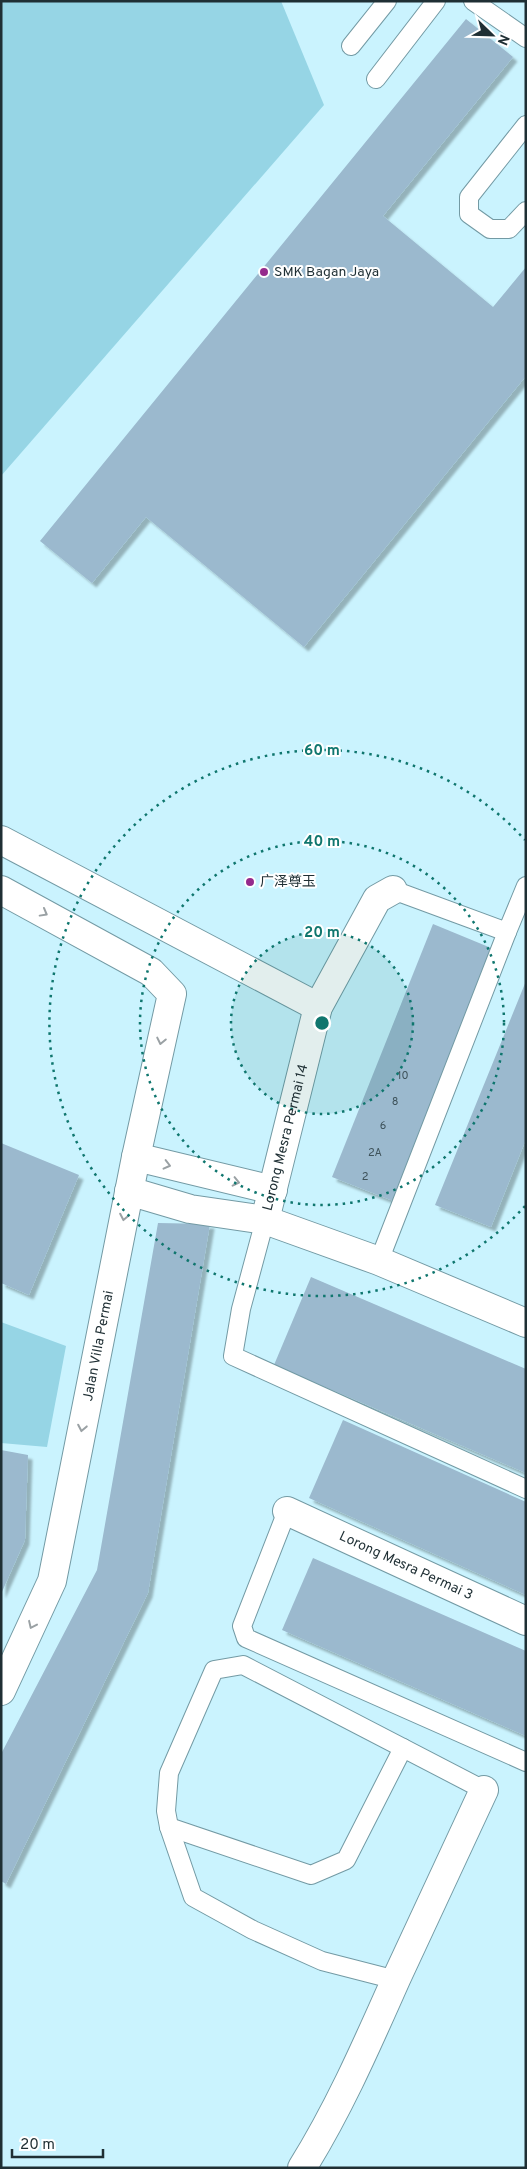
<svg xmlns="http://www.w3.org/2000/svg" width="527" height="2169" viewBox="0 0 527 2169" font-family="Overpass,'Noto Sans SC',sans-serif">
<defs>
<filter id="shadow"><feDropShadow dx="4.5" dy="4.5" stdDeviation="1" flood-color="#0004"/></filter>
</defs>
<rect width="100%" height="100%" fill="#caf3fe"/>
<g fill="#96d5e5">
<path d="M1,1H281L324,105L1,476Z"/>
<path d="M1,1322L66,1346L47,1447L1,1443Z"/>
</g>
<g fill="#9bb9ce" filter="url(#shadow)">
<path d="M466,19L513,57L383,216L493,307L526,267V376L304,647L146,517L92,583L40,541Z"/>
<path d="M433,924L496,950L396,1202L332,1177Z"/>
<path d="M526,981V1139L491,1227L435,1205Z"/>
<path d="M1,1143L79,1175L29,1295L1,1283Z"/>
<path d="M158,1223L210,1224L148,1593L6,1884L1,1881V1754L97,1570Z"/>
<path d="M311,1277L526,1369V1473L274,1365Z"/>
<path d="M343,1420L526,1502V1595L309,1498Z"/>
<path d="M1,1450L28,1455L25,1540L1,1594Z"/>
<path d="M313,1558L526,1651V1736L282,1630Z"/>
</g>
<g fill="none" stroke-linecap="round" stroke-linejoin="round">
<g stroke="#739aa4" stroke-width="20">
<g id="lane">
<path d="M473,1L526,38"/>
<path d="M351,46L387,1"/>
<path d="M376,79L436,1"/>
<path d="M526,125L469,197V214L490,229H509L526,211"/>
<path d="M393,890L507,932L526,886"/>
<path d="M265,1220L241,1309L233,1356L526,1489"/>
<path d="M379,1261L507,932"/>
<path d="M287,1511L242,1626L246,1638L526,1762"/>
<path d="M169,1827L311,1875L346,1860L403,1748"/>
<path d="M396,1980L322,1961L253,1930L193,1897L169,1827L166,1811L169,1773L214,1670L243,1665L484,1790"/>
</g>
</g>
<g stroke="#739aa4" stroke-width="30">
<g id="street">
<path d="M1,840L318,1007"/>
<path d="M1,890L151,972L172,994L136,1157L52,1581L1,1691"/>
<path d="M136,1157L273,1190"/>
<path d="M129,1191L190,1209L265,1220L379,1261L526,1323"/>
<path id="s1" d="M265,1220L318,1007L377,899L393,890"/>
<path id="s2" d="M287,1511L526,1621"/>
<path d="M302,2168C340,2107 368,2042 397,1977C426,1914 455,1852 484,1790"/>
</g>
</g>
<use href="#lane" stroke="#fff" stroke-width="18"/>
<use href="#street" stroke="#fff" stroke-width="28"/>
</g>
<defs><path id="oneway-chevron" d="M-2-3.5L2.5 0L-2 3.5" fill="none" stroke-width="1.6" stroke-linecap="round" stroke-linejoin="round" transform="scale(1.25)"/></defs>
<g stroke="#9aa1a4">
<use href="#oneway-chevron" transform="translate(44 913) rotate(29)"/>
<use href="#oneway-chevron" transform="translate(161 1041) rotate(102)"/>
<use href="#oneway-chevron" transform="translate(167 1165) rotate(14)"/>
<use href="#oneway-chevron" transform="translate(236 1182) rotate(13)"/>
<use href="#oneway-chevron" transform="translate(124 1217) rotate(101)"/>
<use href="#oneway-chevron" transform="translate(82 1428) rotate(101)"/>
<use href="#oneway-chevron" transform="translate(32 1625) rotate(115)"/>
</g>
<circle cx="322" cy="1023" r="91" fill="#0f766e" fill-opacity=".12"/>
<g fill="none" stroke="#0f766e" stroke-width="2.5" stroke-dasharray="2.5 5">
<circle cx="322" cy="1023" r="91"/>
<circle cx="322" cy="1023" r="182"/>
<path d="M525 1206A273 273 0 1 1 525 840"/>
</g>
<g fill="#952a8c" stroke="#fff" stroke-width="2">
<circle cx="264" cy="272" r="5"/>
<circle cx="250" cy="882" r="5"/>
</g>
<g text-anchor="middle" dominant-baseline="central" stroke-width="4" stroke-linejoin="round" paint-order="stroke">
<g font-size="11" fill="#3e525a">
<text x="403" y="1076">10</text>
<text x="395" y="1102">8</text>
<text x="383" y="1126">6</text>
<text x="375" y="1153">2A</text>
<text x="365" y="1177">2</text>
</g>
<g font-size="14" fill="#1f2f34" stroke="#fff" text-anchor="start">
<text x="274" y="272">SMK Bagan Jaya</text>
<text x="260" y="882">广泽尊玉</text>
</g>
<g font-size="14" fill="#1f2f34" stroke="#fff">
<text stroke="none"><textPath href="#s1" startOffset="85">Lorong Mesra Permai 14</textPath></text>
<text transform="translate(99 1346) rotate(-79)">Jalan Villa Permai</text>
<text stroke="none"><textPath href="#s2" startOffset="131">Lorong Mesra Permai 3</textPath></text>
</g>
</g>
<circle cx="322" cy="1023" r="8" fill="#0f766e" stroke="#fff" stroke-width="2.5"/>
<g font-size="15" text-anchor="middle" font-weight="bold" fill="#0f766e" stroke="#fff" stroke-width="4" stroke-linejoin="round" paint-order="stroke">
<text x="322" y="755">60 m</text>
<text x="322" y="846">40 m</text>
<text x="322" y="937">20 m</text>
</g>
<rect width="527" height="2169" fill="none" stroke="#1f2f34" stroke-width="5"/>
<g transform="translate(492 35) rotate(113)" stroke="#ffffff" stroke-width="4" paint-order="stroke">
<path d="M0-4L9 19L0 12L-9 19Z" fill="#1f2f34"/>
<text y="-8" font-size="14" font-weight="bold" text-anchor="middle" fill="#1f2f34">N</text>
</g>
<path d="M12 2149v8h91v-8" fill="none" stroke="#1f2f34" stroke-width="2.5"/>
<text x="20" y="2149" font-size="15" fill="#1f2f34" stroke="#ffffff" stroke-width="4" paint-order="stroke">20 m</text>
</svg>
